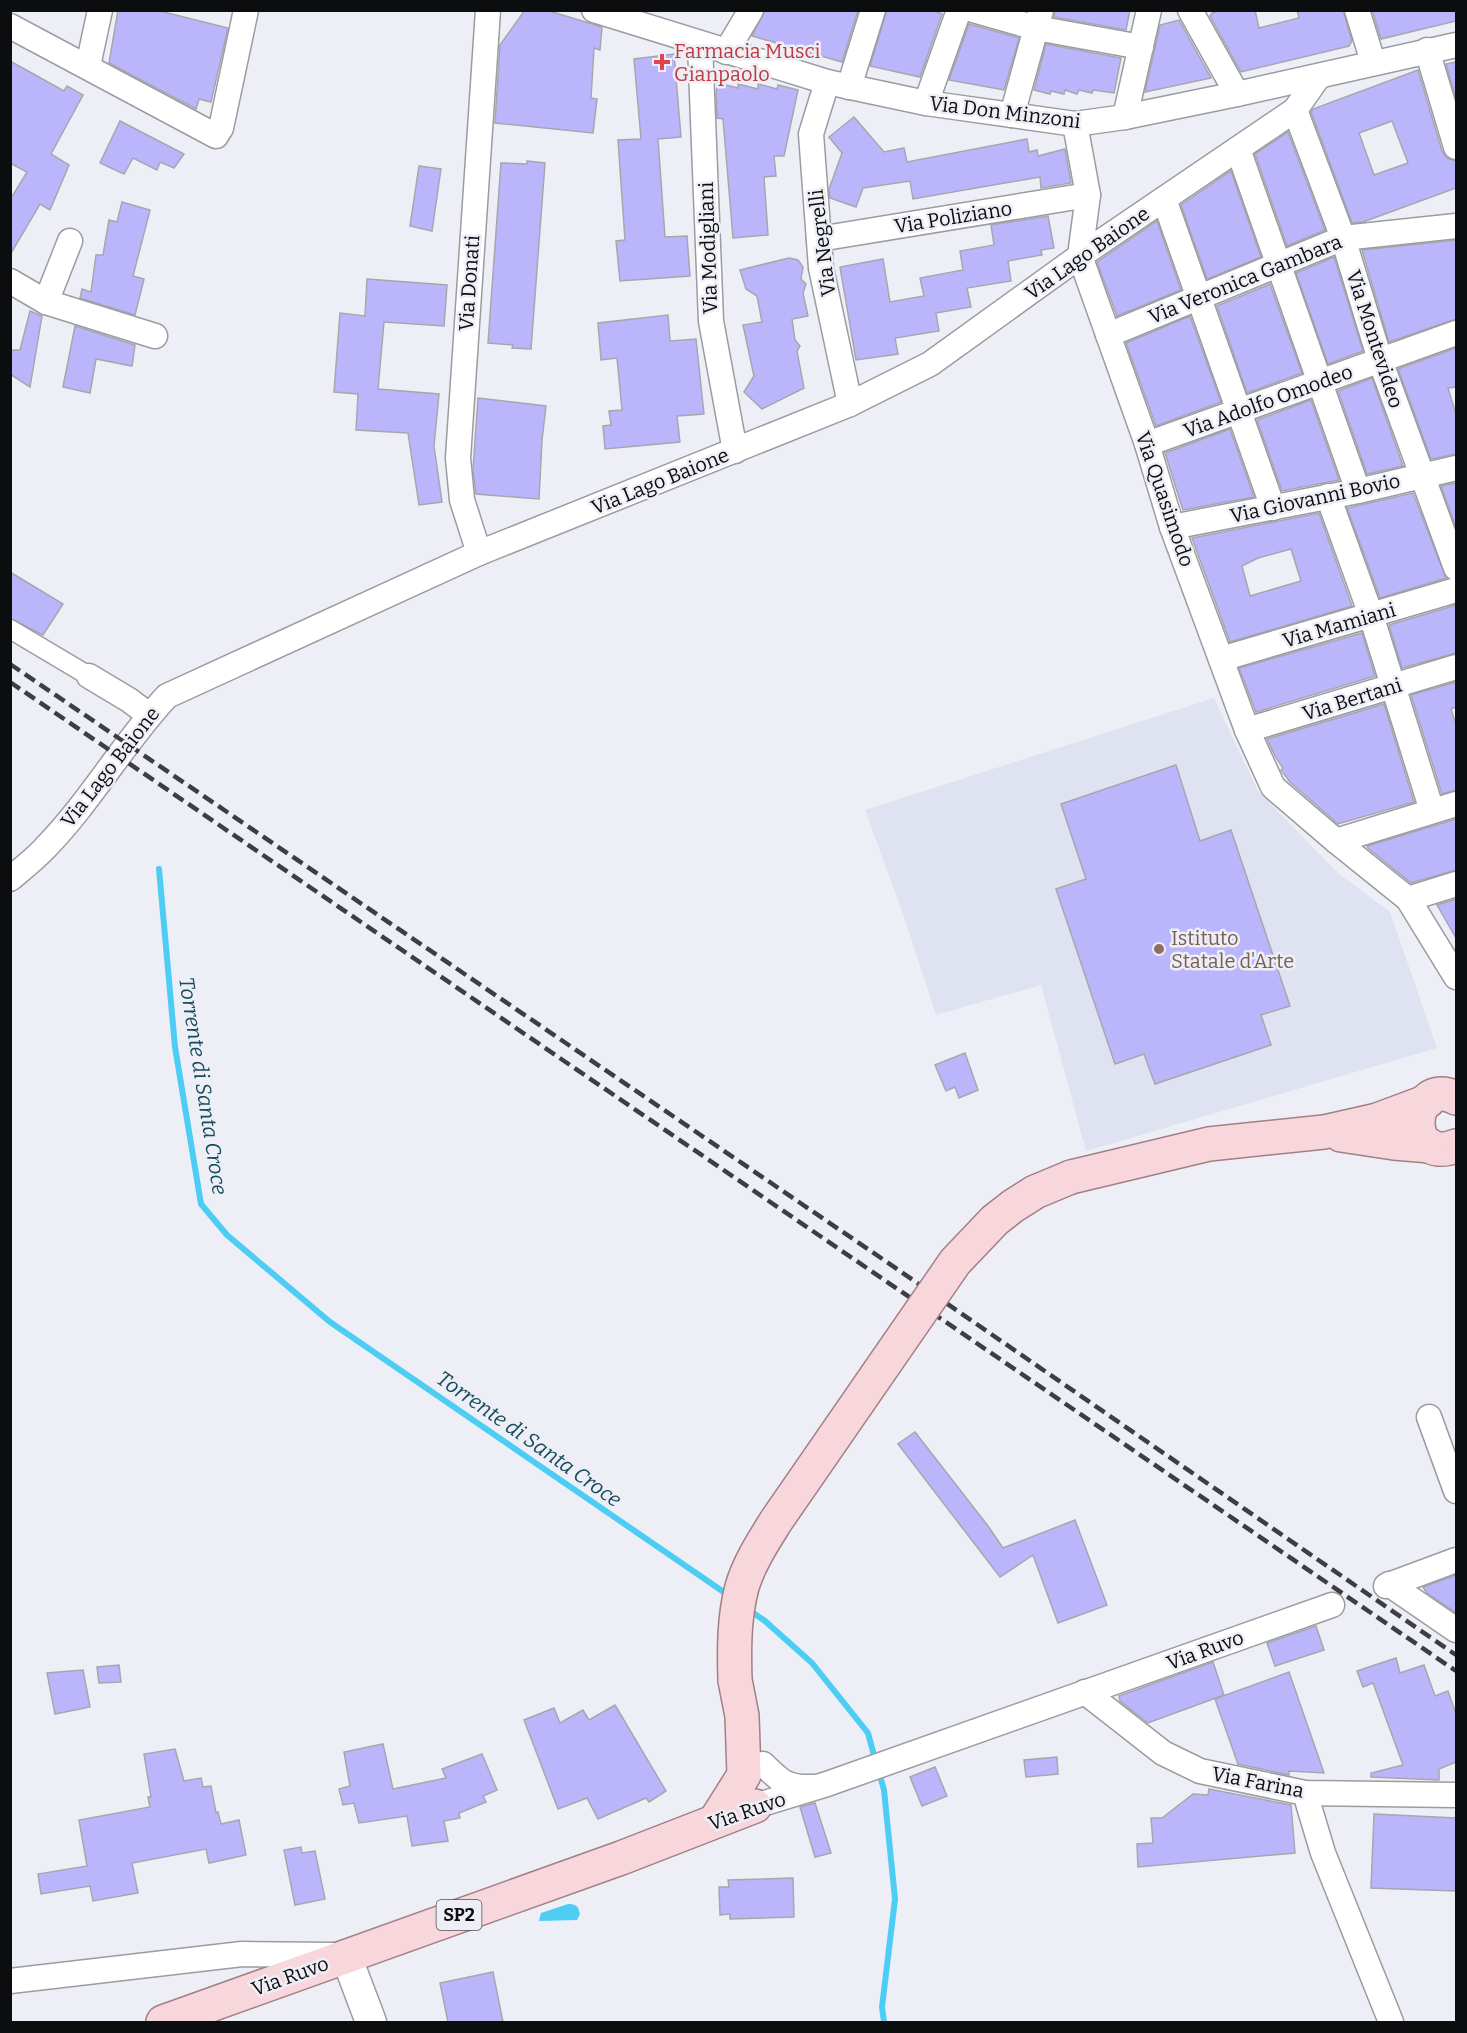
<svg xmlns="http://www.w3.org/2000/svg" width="1467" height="2033" viewBox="0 0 1467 2033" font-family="Bitter,serif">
<rect width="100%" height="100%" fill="#eeeff6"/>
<path fill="#dfe2f0" d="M1214,698L1258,791L1338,873L1390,912L1437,1048L1086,1151L1041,985L936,1015L903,914L865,810Z"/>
<path fill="#4dcdf4" d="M568,1904C576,1904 578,1906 580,1914L577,1920L539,1921L541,1913Z"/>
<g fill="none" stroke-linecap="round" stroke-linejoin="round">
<g stroke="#4dcdf4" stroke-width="6">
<path d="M159,869L175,1047L201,1204L227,1235L330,1322L731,1597"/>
<path d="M749,1610L765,1621L812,1663L868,1733L876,1763"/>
<path d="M879,1772L884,1790L895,1899L882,2007L884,2022"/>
</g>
</g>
<g fill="#bbb6fc" stroke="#a7a6ae" stroke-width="1.5" fill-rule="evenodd">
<path d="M118,10H156L228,28L211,102L199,99L196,109L109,63Z"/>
<path d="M525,10H546L602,27L600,50L594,48L591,98L597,99L593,133L495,123L500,45Z"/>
<path d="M765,10H858L842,62L752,36Z"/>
<path d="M887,10H931L942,14L920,77L870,66Z"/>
<path d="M1055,10H1130L1126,30L1054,17Z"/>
<path d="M1223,10H1255L1259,28L1299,18L1297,10H1343L1352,41L1349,46L1241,72L1210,16L1212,13Z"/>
<path d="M1372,10H1456V21L1381,39Z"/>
<path d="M1179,20L1211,78L1145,92L1160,25Z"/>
<path d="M969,24L1019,38L1004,90L949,80Z"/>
<path d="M1046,44L1121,58L1114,93L1093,90L1092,93L1079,90L1077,94L1065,90L1064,94L1051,91L1050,94L1034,90Z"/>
<path d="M674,54L681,137L658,139L665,237L687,236L690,276L620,281L616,241L625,240L618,140L641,139L634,59Z"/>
<path d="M10,61L64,91L67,86L83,95L51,154L69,165L50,210L40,204L10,255V200L27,172L10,163Z"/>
<path d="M1456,62V99L1446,64Z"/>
<path d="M1418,70L1442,151L1447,158L1456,161V188L1363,222L1352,223L1311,112L1313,109ZM1392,121L1408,163L1374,175L1359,133Z"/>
<path d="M718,83L738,88V84L758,89V84L777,89L778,85L798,90L784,156H774L776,176L764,177L768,235L733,238L723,119L717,118L716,92Z"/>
<path d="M854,117L884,152L904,148L907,162L1027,139L1029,152L1037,150L1038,156L1065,149L1071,183L1041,188L1040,177L913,199L910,181L863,188L856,207L830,198L829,189L842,153L829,137Z"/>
<path d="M120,121L184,154L174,168L160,162L157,170L133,158L124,174L100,163Z"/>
<path d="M1288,132L1325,230L1287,246L1255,154Z"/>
<path d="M527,161L545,163L531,349L512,348L513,345L488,343L501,163L527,164Z"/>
<path d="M419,166L441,169L432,231L410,226Z"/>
<path d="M1231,171L1261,257L1207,279L1181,205Z"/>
<path d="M122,202L150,210L133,276L144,279L135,315L80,298L82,289L91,292L96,255H103L109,220L117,222Z"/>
<path d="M1048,216L1054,248L1041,250L1042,255L1008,261L1011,281L967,288L971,307L936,313L939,331L895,338L898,354L856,360L840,267L883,259L890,302L924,296L920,278L963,270L960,251L994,245L991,225Z"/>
<path d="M1157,221L1181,290L1117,316L1097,262Z"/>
<path d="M1456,240V319L1389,342L1362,250Z"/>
<path d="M1334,257L1363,351L1328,364L1296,273Z"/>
<path d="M789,258L798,260L803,267L801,279L806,284L803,293L808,316L792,319L795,340L800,346L797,351L804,388L762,409L744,392L754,376L743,325L762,322L757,296L746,289L740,270Z"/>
<path d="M367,279L447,285L444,326L384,322L378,389L439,394L434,446L442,502L419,505L408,433L356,430L358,394L334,392L340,313L365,316Z"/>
<path d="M1270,284L1302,373L1247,393L1217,306Z"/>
<path d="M30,311L42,316L30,387L10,374V350H20Z"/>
<path d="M668,315L670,341L696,339L704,414L677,416L680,442L605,449L603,426L611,425L609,411L622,410L617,358L601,360L598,323Z"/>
<path d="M1190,316L1221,402L1156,426L1126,343Z"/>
<path d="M75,326L135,345L132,366L96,359L90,393L63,387Z"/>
<path d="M1456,348V387L1448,388L1456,414V454L1431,459L1398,369Z"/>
<path d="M1372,378L1403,466L1367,474L1338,391Z"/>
<path d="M478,398L546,406L542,440L539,499L476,494L473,470Z"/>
<path d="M1311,400L1339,480L1282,491L1257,420Z"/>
<path d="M1230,429L1254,497L1183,510L1165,453Z"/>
<path d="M1456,483V528L1441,486Z"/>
<path d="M1413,493L1446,578L1380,598L1347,508Z"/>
<path d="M1319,513L1352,606L1230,642L1192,538ZM1291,549L1301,581L1250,596L1242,566L1258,558Z"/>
<path d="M10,572L63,604L43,635L10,618Z"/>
<path d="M1456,605V653L1402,668L1389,625Z"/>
<path d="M1362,633L1375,676L1256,712L1239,668Z"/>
<path d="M1456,682V707L1451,709L1456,725V790L1442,794L1411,695Z"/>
<path d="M1384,704L1414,802L1338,824L1290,782L1281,770L1283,768L1275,756L1267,739Z"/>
<path d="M1176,765L1200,841L1231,830L1290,1006L1261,1015L1271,1045L1155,1084L1144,1054L1115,1064L1056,889L1086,879L1061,804Z"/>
<path d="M1456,819V870L1411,883L1368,848L1367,846Z"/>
<path d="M1456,899V938L1437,905Z"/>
<path d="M965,1053L978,1090L959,1098L955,1087L946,1091L935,1065Z"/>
<path d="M915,1432L988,1526L1003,1548L1075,1520L1107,1605L1058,1623L1033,1555L1000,1577L898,1444Z"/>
<path d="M1456,1575V1613L1426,1592L1423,1587Z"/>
<path d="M1316,1626L1324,1650L1275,1666L1267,1643Z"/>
<path d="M1396,1658L1400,1673L1424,1665L1435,1696L1448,1691L1456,1714V1762L1439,1769V1780L1371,1777V1773L1403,1765L1373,1683L1363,1687L1357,1671Z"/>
<path d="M1213,1662L1224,1695L1148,1723L1120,1701L1119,1696Z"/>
<path d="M119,1665L121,1682L99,1683L97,1667Z"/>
<path d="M83,1670L90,1707L55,1714L47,1673Z"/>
<path d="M1289,1672L1324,1773L1289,1771V1775L1238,1764L1215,1699Z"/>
<path d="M615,1705L666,1791L649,1802L646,1798L598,1819L587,1798L558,1809L524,1720L554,1708L560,1723L583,1710L589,1720Z"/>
<path d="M383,1744L393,1789L446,1778L442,1769L482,1754L497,1790L483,1796L486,1802L459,1813L460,1818L444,1821L448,1841L412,1846L407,1816L359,1823L354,1803L343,1805L339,1789L350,1786L344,1752Z"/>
<path d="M175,1749L184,1781L201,1778L203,1787L211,1786L216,1813L218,1812L221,1824L239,1820L246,1855L209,1863L206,1849L132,1863L138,1893L93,1901L90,1886L41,1894L38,1874L87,1866L79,1820L150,1807L148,1797H151L144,1754Z"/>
<path d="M1057,1757L1058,1774L1026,1777L1024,1760Z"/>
<path d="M935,1767L947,1796L922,1806L910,1777Z"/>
<path d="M1209,1789L1291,1805L1295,1853L1138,1867L1137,1844L1153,1843L1151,1818H1162L1193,1794L1208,1795Z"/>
<path d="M815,1803L831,1853L815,1857L800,1807Z"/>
<path d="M1374,1814L1456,1818V1891L1371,1888Z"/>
<path d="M301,1847L302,1853L315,1851L325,1899L295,1905L284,1850Z"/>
<path d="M793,1878L794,1917L730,1919V1914L720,1915L719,1887H729L728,1880Z"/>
<path d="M493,1972L503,2022H448L440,1983Z"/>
</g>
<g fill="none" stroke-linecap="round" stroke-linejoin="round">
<g stroke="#9b9ca3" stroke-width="21">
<path id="pedestrian" d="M10,629L89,676"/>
</g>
<g stroke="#9b9ca3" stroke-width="27">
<g id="minor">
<path d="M594,10L827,82L926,103L1075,124L1125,117L1237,94L1456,45"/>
<path d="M973,10L1036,28L1141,47"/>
<path d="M1190,10L1237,94"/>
<path d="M1357,10L1373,62"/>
<path d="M10,26L216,136L221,128L246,10"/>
<path d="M700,44L711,321L735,451"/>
<path d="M1427,50L1456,147"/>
<path d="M726,52L751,10"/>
<path d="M88,66L100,10"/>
<path d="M827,82L811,134L821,268L850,404"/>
<path d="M849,87L873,10"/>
<path d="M926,103L959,10"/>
<path d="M1295,110L1343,238L1380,360L1456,568"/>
<path d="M1012,115L1041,10"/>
<path d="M1125,117L1149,10"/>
<path d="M1075,124L1088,195L1080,256L1147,444L1172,527L1247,730L1273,787L1336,841L1408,899L1456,977"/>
<path d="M1238,149L1358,491"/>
<path d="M1164,199L1273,508"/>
<path d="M819,239L1088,195"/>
<path d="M10,281L46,302L155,336"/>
<path d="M46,302L70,241"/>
<path d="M1108,335L1343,238L1456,226"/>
<path d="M1147,444L1456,333"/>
<path d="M1328,496L1371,615L1432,811"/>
<path d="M1172,527L1358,491L1456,468"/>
<path d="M479,553L462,500L458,458L488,10"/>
<path d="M1221,659L1456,590"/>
<path d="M89,676L129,700L149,715"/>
<path d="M1247,730L1456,667"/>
<path d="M1336,841L1456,804"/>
<path d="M10,879C22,869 35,859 45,848C91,801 123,743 167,696L479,553L850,404L930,364L1080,256L1295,110L1319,76"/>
<path d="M1408,899L1456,884"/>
<path d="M1429,1417L1456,1491"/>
<path d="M1389,1584L1456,1630"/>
<path d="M1386,1586L1456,1560"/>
<path d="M1085,1692L1163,1753L1200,1771L1305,1793L1456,1795"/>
<path d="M763,1764C781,1782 787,1788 813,1787"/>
<path d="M1305,1793L1323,1853L1391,2022"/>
<path d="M755,1806L827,1784L1332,1605"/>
<path d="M10,1981L242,1954L334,1955"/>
</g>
</g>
<g stroke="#9b9ca3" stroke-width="33">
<path id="tertiary" d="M346,1956L371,2022"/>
</g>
<g stroke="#a27f85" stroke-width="36">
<g id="primary">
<path d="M1456,1098C1409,1074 1402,1167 1456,1146"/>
<path d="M1341,1135L1394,1143L1431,1146"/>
<path d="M1071,1177L1209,1144L1324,1132L1377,1120L1428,1101"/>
<path d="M715,1821L744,1775L742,1716L735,1680"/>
<path d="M163,2022L621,1858L755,1806"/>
</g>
</g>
<use href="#pedestrian" stroke="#fff" stroke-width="18"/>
<use href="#minor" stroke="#fff" stroke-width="24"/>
<use href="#tertiary" stroke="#fff" stroke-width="30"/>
<use href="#primary" stroke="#f7d7dc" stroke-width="33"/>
<g stroke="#3d3e41" stroke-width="4.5" stroke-dasharray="12 6" stroke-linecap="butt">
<path d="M10,664L881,1258L1456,1655"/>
<path d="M10,682L1456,1671"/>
</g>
<g stroke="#a27f85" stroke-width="36" stroke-linecap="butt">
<path id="primary-bridge" d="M735,1680C734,1649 734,1617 742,1587C749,1563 763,1542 776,1521L955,1262L995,1220L1013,1206L1035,1192L1071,1177"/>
</g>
<use href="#primary-bridge" stroke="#f7d7dc" stroke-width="33"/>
</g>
<path fill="#e0444e" stroke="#eeeff6" stroke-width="2" d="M659 53h6v6h6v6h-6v6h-6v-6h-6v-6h6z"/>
<circle fill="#8d6e63" stroke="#eeeff6" stroke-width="2" cx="1159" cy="949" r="6"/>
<g text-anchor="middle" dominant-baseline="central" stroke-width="5" stroke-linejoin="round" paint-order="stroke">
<rect fill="#eeeff6" stroke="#505154" stroke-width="1.5" x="436.5" y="1900" width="45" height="30" rx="4.5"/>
<g font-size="18" font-weight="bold" fill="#0c0d0f">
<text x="459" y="1915">SP2</text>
</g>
<g font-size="20" fill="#be3a42" stroke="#eeeff6" text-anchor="start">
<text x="674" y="51">Farmacia Musci<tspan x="674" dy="23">Gianpaolo</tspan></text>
</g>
<g font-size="20" fill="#0c0d0f" stroke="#eeeff6">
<text transform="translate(1005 112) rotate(7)">Via Don Minzoni</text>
<text transform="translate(953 217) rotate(-9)">Via Poliziano</text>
<text transform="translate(822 243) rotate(-97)">Via Negrelli</text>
<text transform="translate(708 248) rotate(-92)">Via Modigliani</text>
<text transform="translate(1087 253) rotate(-35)">Via Lago Baione</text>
<text transform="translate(1245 279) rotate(-22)">Via Veronica Gambara</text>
<text transform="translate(469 283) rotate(-86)">Via Donati</text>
<text transform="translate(1375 339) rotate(72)">Via Montevideo</text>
<text transform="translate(1268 401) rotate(-20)">Via Adolfo Omodeo</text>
<text transform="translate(660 481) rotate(-22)">Via Lago Baione</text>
<text transform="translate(1315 498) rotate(-12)">Via Giovanni Bovio</text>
<text transform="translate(1165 499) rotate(71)">Via Quasimodo</text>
<text transform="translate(1339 625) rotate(-16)">Via Mamiani</text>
<text transform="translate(1352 699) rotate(-17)">Via Bertani</text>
<text transform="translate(110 767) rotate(-52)">Via Lago Baione</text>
<text transform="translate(1205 1650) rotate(-20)">Via Ruvo</text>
<text transform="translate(1258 1782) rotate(11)">Via Farina</text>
<text transform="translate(747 1811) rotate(-19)">Via Ruvo</text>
<text transform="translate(290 1976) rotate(-20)">Via Ruvo</text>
</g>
<g font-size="20" fill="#785e54" stroke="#eeeff6" text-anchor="start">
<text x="1171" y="938">Istituto<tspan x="1171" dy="23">Statale d'Arte</tspan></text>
</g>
<g font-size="21" font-style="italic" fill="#164c5c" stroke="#eeeff6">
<text transform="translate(203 1086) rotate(81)">Torrente di Santa Croce</text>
<text transform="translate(529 1439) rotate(35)">Torrente di Santa Croce</text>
</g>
</g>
<rect width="1467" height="2033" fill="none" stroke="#0c0d0f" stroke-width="24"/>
</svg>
